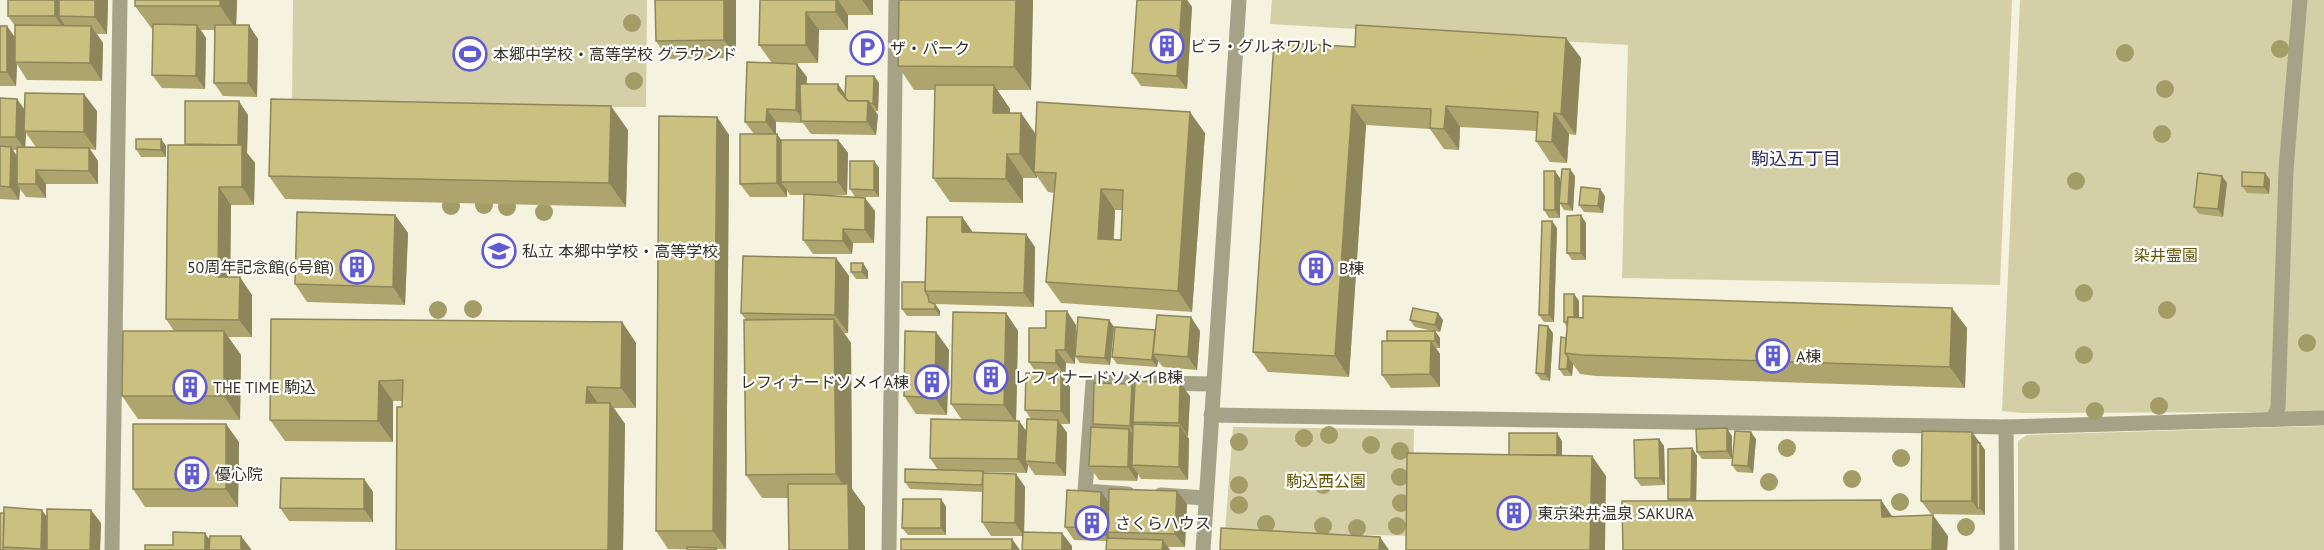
<svg xmlns="http://www.w3.org/2000/svg" width="2324" height="550" viewBox="0 0 2324 550" font-family="'PT Sans','Noto Sans JP',sans-serif">
<rect width="100%" height="100%" fill="#f5f2df"/>
<g fill="#d5cfa7">
<path d="M293,0H647L646,107L292,108Z"/>
<path d="M1272,0H2012L2000,285L1622,278L1628,45L1270,24Z"/>
<path d="M2020,0H2324V412L2021,413L2002,411Z"/>
<path d="M2324,426V550H2018V441L2027,435Z"/>
<path d="M1233,427L1414,429L1412,536L1225,531Z"/>
</g>
<g fill="none" stroke-linecap="round" stroke-linejoin="round">
<g stroke="#a5a287" stroke-width="15">
<path d="M1211,415L2006,427"/>
<path d="M2273,419L2278,408L2286,170L2300,0"/>
<path d="M1128,494L1085,491L1093,382L1213,384"/>
<path d="M1161,495L1206,498"/>
</g>
<g stroke="#a5a287" stroke-width="15">
<path d="M112,550L120,0"/>
<path d="M889,550L896,0"/>
<path d="M1203,550L1239,0"/>
<path d="M2007,550L2006,427L2324,418"/>
</g>
</g>
<g fill="#a49c67">
<circle cx="632" cy="23" r="9"/>
<circle cx="2280" cy="49" r="9"/>
<circle cx="2125" cy="53" r="9"/>
<circle cx="634" cy="81" r="9"/>
<circle cx="2165" cy="89" r="9"/>
<circle cx="2162" cy="134" r="9"/>
<circle cx="2076" cy="181" r="9"/>
<circle cx="484" cy="205" r="9"/>
<circle cx="451" cy="206" r="9"/>
<circle cx="507" cy="207" r="9"/>
<circle cx="544" cy="212" r="9"/>
<circle cx="2084" cy="293" r="9"/>
<circle cx="473" cy="309" r="9"/>
<circle cx="438" cy="310" r="9"/>
<circle cx="2167" cy="310" r="9"/>
<circle cx="2307" cy="343" r="9"/>
<circle cx="2084" cy="355" r="9"/>
<circle cx="2031" cy="390" r="9"/>
<circle cx="2159" cy="406" r="9"/>
<circle cx="2095" cy="411" r="9"/>
<circle cx="1329" cy="435" r="9"/>
<circle cx="1304" cy="438" r="9"/>
<circle cx="1239" cy="442" r="9"/>
<circle cx="1371" cy="445" r="9"/>
<circle cx="1787" cy="448" r="9"/>
<circle cx="1400" cy="451" r="9"/>
<circle cx="1901" cy="458" r="9"/>
<circle cx="1400" cy="477" r="9"/>
<circle cx="1852" cy="479" r="9"/>
<circle cx="1769" cy="482" r="9"/>
<circle cx="1239" cy="485" r="9"/>
<circle cx="1323" cy="485" r="9"/>
<circle cx="1900" cy="502" r="9"/>
<circle cx="1401" cy="503" r="9"/>
<circle cx="1239" cy="505" r="9"/>
<circle cx="1266" cy="524" r="9"/>
<circle cx="1323" cy="526" r="9"/>
<circle cx="1397" cy="526" r="9"/>
<circle cx="1966" cy="527" r="9"/>
<circle cx="1357" cy="528" r="9"/>
</g>
<g fill="#aea56e" fill-rule="evenodd">
<path d="M8,0H108L107,34H97L103,43L102,81L27,80L17,64L16,86H0V26L15,38V26L8,16Z"/>
<path d="M135,0H237L236,25L258,39L257,97L223,96L214,83L215,30H201L206,38L205,89L162,88L152,75L153,29H152L135,6Z"/>
<path d="M655,0H736V58L668,59L656,41Z"/>
<path d="M760,0H873V15H848V30H819L818,63H772L759,45Z"/>
<path d="M899,0H1033L1031,90H997L1010,109V113H1021L1036,134L1205,133L1192,312L1061,303L1046,282L1054,193L1048,192L1037,176V178H1023V203L950,202L933,178L935,90H914L898,66ZM1115,210H1123L1121,240L1114,239Z"/>
<path d="M1137,0H1187L1192,7L1187,89L1141,86L1132,73Z"/>
<path d="M1355,47L1581,58L1576,135L1569,134L1567,163L1550,162L1536,141V131L1460,127L1459,150L1444,149L1430,129L1366,125L1349,377L1268,372L1253,352Z"/>
<path d="M874,76L879,83L878,111H875L878,115L876,135L811,134L803,123L776,122V134H777L781,140H838L848,153L847,195H811L875,211L874,243H853L852,254H813L803,240L804,195H790L787,190V197H750L740,184L754,134L745,122L807,77L806,84H838L845,94Z"/>
<path d="M0,98L17,99L25,110L97,111L96,150L90,149L98,161V184H46V198L26,197L20,189L19,200L0,199ZM26,133L36,147H25ZM13,150H17V156Z"/>
<path d="M248,115L247,153L255,163L254,205H231L230,277L252,295V337H228L241,355L240,420L138,419L122,396L174,331L166,319L186,145L185,144Z"/>
<path d="M717,117L729,135L726,549H717V550L668,549L656,531Z"/>
<path d="M628,130L626,207L285,199L269,176Z"/>
<path d="M161,139L166,146V157H141L136,149Z"/>
<path d="M874,161L879,168V197H855L850,189Z"/>
<path d="M2265,173L2270,180L2269,194L2247,193L2242,186Z"/>
<path d="M1575,176L1573,211L1564,210L1560,204V218H1549L1544,210L1560,178V193Z"/>
<path d="M2227,183L2223,217L2199,214L2194,207Z"/>
<path d="M1605,196L1603,213L1584,212L1579,205Z"/>
<path d="M395,215L408,233L405,305L307,302L295,284Z"/>
<path d="M962,217L972,231V232L1035,247L1034,307L935,304L940,311V316H907L902,309L925,282Z"/>
<path d="M1586,223V260H1572L1567,253Z"/>
<path d="M1557,228L1554,322H1544L1539,315Z"/>
<path d="M836,258L849,276L848,333H844L851,343L852,489L865,507V550H789V498H762L746,475V320L741,313Z"/>
<path d="M868,271V279H856L851,272Z"/>
<path d="M1574,294L1579,301V318L1967,328L1965,388L1596,376L1580,374L1573,364L1572,376H1564L1559,369L1566,338L1567,327L1564,322Z"/>
<path d="M1006,313L1018,331L1016,421H1019L1027,432L1031,419L1025,410L1036,373L1029,362L1046,328L1076,325L1075,364L1066,363L1065,376H1063L1070,387V424H1061L1067,433L1066,476L1035,475L1028,465L1027,473L984,472V473L1016,474L1025,487L1024,532L1072,546V550H1022L1023,536H991L982,522V492L910,489L905,482L938,470L930,458L962,420L951,404Z"/>
<path d="M271,319L622,322L636,343V408H614L625,424L623,550H396L402,401H393V442L285,441L270,420Z"/>
<path d="M1109,320L1114,327L1110,365L1080,363L1075,356Z"/>
<path d="M1410,320H1443L1440,332L1435,331L1440,338V348H1436L1440,354V387L1391,388L1382,375L1387,341L1433,331L1415,327Z"/>
<path d="M1155,330L1200,331L1197,370L1163,367L1158,361L1157,367L1117,364L1112,357Z"/>
<path d="M936,332L949,350L947,415L916,414L904,396Z"/>
<path d="M1553,333L1550,381L1541,380L1536,373Z"/>
<path d="M1134,388L1190,396L1188,436H1187L1189,439L1188,480L1141,479L1138,474L1137,481L1099,480L1089,466L1095,428L1093,424Z"/>
<path d="M1972,432L1985,450V515L1931,514L1921,501Z"/>
<path d="M1732,436V459H1702L1697,452Z"/>
<path d="M1659,439L1664,446L1665,485L1641,486L1635,478Z"/>
<path d="M1756,439L1753,473L1737,472L1732,465Z"/>
<path d="M239,442L238,507H145L133,489Z"/>
<path d="M1692,448L1697,456L1696,501L1881,500L1892,516L1948,536L1947,550H1623L1669,501L1668,499Z"/>
<path d="M364,479L373,492V522L289,521L280,508Z"/>
<path d="M1101,492L1109,503L1187,504L1185,547H1168L1170,550H1106V541L1074,540L1065,527Z"/>
<path d="M941,499L946,507V535H908L902,528Z"/>
<path d="M47,516L101,523L100,550H0Z"/>
</g>
<g fill="#8d865a">
<path d="M55,0H65L59,16L64,24V29L55,16Z"/>
<path d="M95,0H108L107,34L95,17Z"/>
<path d="M220,0H237L236,30L220,6Z"/>
<path d="M724,0H736V58L724,40Z"/>
<path d="M836,0H838L848,15V30L836,12Z"/>
<path d="M862,0H873V15Z"/>
<path d="M1016,0H1033L1031,90L1014,67Z"/>
<path d="M1182,0H1187L1192,7L1187,89L1177,76Z"/>
<path d="M806,12L819,30L818,63L806,45Z"/>
<path d="M197,25L206,38L205,89L196,76Z"/>
<path d="M249,25L258,39L257,97L248,83Z"/>
<path d="M7,26L17,40L15,62L17,64L16,86L7,72Z"/>
<path d="M91,26L103,43L102,81L90,63Z"/>
<path d="M1566,38L1581,58L1576,135L1561,114Z"/>
<path d="M797,64L807,77L805,121H803L796,110Z"/>
<path d="M874,76L879,83L878,111L873,104Z"/>
<path d="M838,84L847,97V101L838,90Z"/>
<path d="M994,85L1010,109V137L993,113Z"/>
<path d="M84,94L97,111L96,150L84,132Z"/>
<path d="M17,99L26,112L24,131L26,133L25,150L16,137Z"/>
<path d="M239,101L248,115L247,153L255,163L254,205L242,187L238,145Z"/>
<path d="M868,101L878,115L876,135L867,122Z"/>
<path d="M1352,105L1366,125L1349,377L1335,356Z"/>
<path d="M611,106L628,130L626,207L609,183Z"/>
<path d="M1446,106L1460,127L1459,150L1444,129Z"/>
<path d="M767,109L776,122V136L766,122Z"/>
<path d="M1190,112L1205,133L1192,312L1178,291Z"/>
<path d="M1021,113L1037,137L1034,172L1037,176V178L1020,154Z"/>
<path d="M1554,113L1569,134L1567,163L1552,142Z"/>
<path d="M717,117L729,135L726,549L713,531Z"/>
<path d="M777,134L786,147L781,182L787,190V197L777,183Z"/>
<path d="M161,139L166,146V157L161,150Z"/>
<path d="M838,140L848,153L847,195L838,182Z"/>
<path d="M11,147L20,161L17,184L20,189L19,200L10,187Z"/>
<path d="M89,148L98,161V184L89,171Z"/>
<path d="M1007,154L1023,178V203L1006,179Z"/>
<path d="M874,161L879,168V197L874,190Z"/>
<path d="M1570,169L1575,176L1573,211L1568,204Z"/>
<path d="M36,170L46,184V198L36,184Z"/>
<path d="M1555,171L1560,178V218L1555,210Z"/>
<path d="M2265,173L2270,180L2269,194L2264,187Z"/>
<path d="M2222,176L2227,183L2223,217L2218,209Z"/>
<path d="M219,187L231,205L230,295L218,277Z"/>
<path d="M1101,189L1115,210L1112,260L1098,239Z"/>
<path d="M1600,189L1605,196L1603,213L1598,206Z"/>
<path d="M865,198L875,211L874,243L865,230Z"/>
<path d="M395,215L408,233L405,305L393,287Z"/>
<path d="M1581,215L1586,223V260L1581,253Z"/>
<path d="M962,217L972,231V245L962,232Z"/>
<path d="M1552,221L1557,228L1554,322L1549,315Z"/>
<path d="M843,229L853,243L852,254L843,241Z"/>
<path d="M1026,234L1035,247L1034,307L1024,293Z"/>
<path d="M836,258L849,276L848,333L835,315Z"/>
<path d="M863,263L868,271V279L862,272Z"/>
<path d="M240,277L252,295V337L239,320Z"/>
<path d="M1574,294L1579,301V330L1574,323Z"/>
<path d="M935,304L940,311V316L935,309Z"/>
<path d="M1952,308L1967,328L1965,388L1950,367Z"/>
<path d="M1067,311L1076,325L1075,364L1065,350Z"/>
<path d="M1006,313L1018,331L1016,423L1004,405Z"/>
<path d="M1438,313L1443,320L1440,332L1435,325Z"/>
<path d="M1191,317L1200,331L1197,370L1188,357Z"/>
<path d="M834,319L851,343L852,489L865,507V550H849L848,492L836,474Z"/>
<path d="M1109,320L1114,327L1110,365L1105,358Z"/>
<path d="M622,322L636,343V408L621,388Z"/>
<path d="M1548,326L1553,333L1550,381L1545,374Z"/>
<path d="M1155,330L1153,354L1158,361L1157,367L1152,360Z"/>
<path d="M224,331L241,355L240,420L224,396Z"/>
<path d="M1435,331L1440,338V348L1435,341Z"/>
<path d="M936,332L949,350L947,415L935,398Z"/>
<path d="M1431,341L1440,354V387L1430,374Z"/>
<path d="M1056,350L1066,363L1065,376L1056,363Z"/>
<path d="M1568,357L1573,364L1572,376L1567,369Z"/>
<path d="M1061,374L1070,387V424L1061,411Z"/>
<path d="M379,381L393,401V442L378,421Z"/>
<path d="M1180,383L1190,396L1188,436L1179,423Z"/>
<path d="M1132,384L1141,398L1133,422L1140,431L1139,439L1130,426Z"/>
<path d="M587,387L601,408L586,403Z"/>
<path d="M610,403L625,424L623,550H608Z"/>
<path d="M1058,420L1067,433L1066,476L1056,463Z"/>
<path d="M1019,421L1029,435L1025,461L1028,465L1027,473L1018,459Z"/>
<path d="M226,424L239,442L238,507L226,489Z"/>
<path d="M1180,426L1189,439L1188,480L1179,467Z"/>
<path d="M1727,428L1732,436V459L1727,451Z"/>
<path d="M1129,429L1139,442L1132,465L1138,474L1137,481L1128,467Z"/>
<path d="M1751,432L1756,439L1753,473L1748,466Z"/>
<path d="M1972,432L1985,450V515L1980,508H1977L1972,501Z"/>
<path d="M1557,433L1562,441V463L1557,456Z"/>
<path d="M1659,439L1664,446L1665,485L1660,478Z"/>
<path d="M1692,448L1697,456L1696,506L1691,499Z"/>
<path d="M1592,456L1606,476L1605,550H1590Z"/>
<path d="M1016,474L1025,487L1024,536L1015,523Z"/>
<path d="M364,479L373,492V522L364,509Z"/>
<path d="M1177,491L1187,504L1185,547L1175,534Z"/>
<path d="M1101,492L1111,505L1108,532L1109,534V541L1100,528Z"/>
<path d="M941,499L946,507V535L941,528Z"/>
<path d="M1881,500L1895,521L1882,517Z"/>
<path d="M42,510L52,524L51,550H42L41,549Z"/>
<path d="M91,510L101,523L100,550H90Z"/>
<path d="M1933,515L1948,536L1947,550H1932Z"/>
<path d="M205,533L214,546V550H205Z"/>
<path d="M1062,533L1072,546V550H1062Z"/>
<path d="M241,536L251,549V550H241Z"/>
<path d="M1380,537L1389,550H1379Z"/>
<path d="M1012,539L1020,550H1012Z"/>
<path d="M1163,540L1170,550H1162Z"/>
</g>
<g fill="#cac080" stroke="#8d865a" stroke-width="1.5" fill-rule="evenodd">
<rect x="8" y="0" width="47" height="16"/>
<path d="M59,0H95V17L59,16Z"/>
<rect x="135" y="0" width="85" height="6"/>
<path d="M655,0H724V40L656,41Z"/>
<path d="M760,0H836V12H806V45H759Z"/>
<path d="M899,0H1016L1014,67L898,66Z"/>
<path d="M1137,0H1182L1177,76L1132,73Z"/>
<path d="M153,24L197,25L196,76L152,75Z"/>
<path d="M15,25L91,26L90,63L15,62Z"/>
<path d="M215,25H249L248,83H214Z"/>
<path d="M1356,25L1566,38L1561,114L1554,113L1552,142L1536,141L1538,112L1446,106L1444,129L1430,128L1431,109L1352,105L1335,356L1253,352L1274,42L1355,47Z"/>
<rect x="0" y="26" width="7" height="46"/>
<path d="M747,62L797,64L796,110L767,109L766,122H745Z"/>
<path d="M846,76H874L873,104L870,103L868,101H848L845,97Z"/>
<path d="M800,84H838V90L848,101H868L867,122L801,121Z"/>
<path d="M935,85H994L993,113H1021L1020,154H1007L1006,179L933,178Z"/>
<path d="M25,93L84,94V132L24,131Z"/>
<path d="M0,98L17,99L16,137H0Z"/>
<path d="M271,99L611,106L609,183L269,176Z"/>
<path d="M185,101H239L238,145L185,144Z"/>
<path d="M1037,102L1190,112L1178,291L1046,282L1056,173L1034,172ZM1101,189L1123,190L1121,240L1098,239Z"/>
<path d="M659,116L717,117L713,531H656Z"/>
<path d="M740,134H777V183L740,184Z"/>
<path d="M136,139H161V150L136,149Z"/>
<rect x="781" y="140" width="57" height="42"/>
<path d="M168,145H242V187H219L218,277H240L239,320L166,319Z"/>
<path d="M0,146L11,147L10,187L0,186Z"/>
<path d="M17,147L89,148V171L36,170V184H17Z"/>
<path d="M850,161H874V190L850,189Z"/>
<path d="M1562,169H1570L1568,204L1559,203Z"/>
<rect x="1544" y="171" width="11" height="39"/>
<path d="M2242,172L2265,173L2264,187L2242,186Z"/>
<path d="M2198,173L2222,176L2218,209L2194,207Z"/>
<path d="M1581,187L1600,189L1598,206L1579,205Z"/>
<path d="M804,194L865,198V230L843,229V241L803,240Z"/>
<path d="M297,212L395,215L393,287L295,284Z"/>
<path d="M1581,215V253H1567V216Z"/>
<path d="M927,217H962V232L1026,234L1024,293L925,291Z"/>
<path d="M1542,221H1552L1549,315H1539Z"/>
<path d="M743,256L836,258L835,315L741,313Z"/>
<path d="M851,263H863L862,272H851Z"/>
<path d="M902,282H925V291L928,296L929,302L935,304V309H902Z"/>
<path d="M1564,294H1574V317H1568L1567,322H1564Z"/>
<path d="M1583,296L1952,308L1950,367L1581,355L1565,353L1568,317L1583,318Z"/>
<path d="M1413,308L1438,313L1435,325L1410,320Z"/>
<path d="M1046,311H1067L1065,350H1056V363L1029,362V328H1046Z"/>
<path d="M953,312L1006,313L1004,405L951,404Z"/>
<path d="M1157,315L1191,317L1188,357L1153,354Z"/>
<path d="M1078,317L1109,320L1105,358L1075,356Z"/>
<path d="M271,319L622,322L621,388L587,387L586,403H610L608,550H396L397,407H402L403,380L379,381L378,421L270,420Z"/>
<path d="M834,319L836,474L746,475L744,320Z"/>
<path d="M1539,325L1548,326L1545,374L1536,373Z"/>
<path d="M1115,327L1155,330L1152,360L1112,357Z"/>
<path d="M123,331H224V396H122Z"/>
<path d="M905,331L936,332L935,398L904,396Z"/>
<rect x="1387" y="331" width="48" height="10"/>
<path d="M1561,337L1566,338L1565,353L1568,357L1567,369H1559Z"/>
<path d="M1382,341H1431L1430,374L1382,375Z"/>
<path d="M1026,373L1061,374V411L1025,410Z"/>
<path d="M1135,381L1180,383L1179,423L1133,422Z"/>
<path d="M1094,383L1132,384L1130,426L1093,424Z"/>
<path d="M931,419L1019,421L1018,459L930,458Z"/>
<path d="M1027,419L1058,420L1056,463L1025,461Z"/>
<rect x="133" y="424" width="93" height="65"/>
<path d="M1133,424L1180,426L1179,467L1132,465Z"/>
<path d="M1091,427L1129,429L1128,467L1089,466Z"/>
<path d="M1727,428V451L1697,452L1696,429Z"/>
<path d="M1735,431L1751,432L1748,466L1732,465Z"/>
<path d="M1922,431L1972,432V501H1921Z"/>
<rect x="1509" y="433" width="48" height="22"/>
<path d="M1659,439L1660,478H1635L1634,440Z"/>
<path d="M1976,443H1980V508H1977Z"/>
<path d="M1692,448L1691,499H1668V449Z"/>
<path d="M1407,453L1592,456L1590,550H1406Z"/>
<path d="M905,469L983,471L982,485L905,482Z"/>
<path d="M983,473L1016,474L1015,523L982,522Z"/>
<path d="M281,478L364,479V509L280,508Z"/>
<path d="M788,484H848L849,550H789Z"/>
<path d="M1109,489L1177,491L1175,534L1108,532Z"/>
<path d="M1067,490L1101,492L1100,528L1065,527Z"/>
<path d="M903,499H941V528H902Z"/>
<path d="M1881,500L1882,517L1933,515L1932,550H1623L1622,501Z"/>
<path d="M4,507L42,510L41,549L3,547Z"/>
<path d="M47,509L91,510L90,550H47Z"/>
<path d="M0,513H4L3,550H0Z"/>
<path d="M1221,528L1380,537L1379,550H1220Z"/>
<path d="M173,532L205,533V550H145V545H173Z"/>
<path d="M1023,532L1062,533V550H1022Z"/>
<path d="M210,536H241V550H209Z"/>
<path d="M1107,538L1163,540L1162,550H1106Z"/>
<rect x="901" y="539" width="111" height="11"/>
<path d="M687,547L716,548V550H687Z"/>
</g>
<defs>
<g id="building-ring" transform="scale(1.725)"><circle r="9.5" fill="#fffefb" stroke="#605bd3" stroke-width="1.5"/><path d="M-4-6H4V6H1V3H-1V6H-4ZM-2.5-4.3h1.7v1.8h-1.7ZM.8-4.3h1.7v1.8H.8ZM-2.5-1h1.7V.8h-1.7ZM.8-1h1.7V.8H.8Z" fill="#605bd3"/></g>
<g id="parking-ring" transform="scale(1.725)"><circle r="9.5" fill="#fffefb" stroke="#605bd3" stroke-width="1.5"/><path d="M-3.5-5.5H1a3.5 3.5 0 0 1 0 7H-1V5.5H-3.5ZM-1-3.4V-.6H.8a1.4 1.4 0 0 0 0-2.8Z" fill="#605bd3"/></g>
<g id="stadium-ring" transform="scale(1.725)"><circle r="9.5" fill="#fffefb" stroke="#605bd3" stroke-width="1.5"/><path d="M0-5a6.5 5 0 1 0 0 10a6.5 5 0 1 0 0-10ZM-3.5-1.8h7v3.6h-7Z" fill="#605bd3"/></g>
<g id="school-ring" transform="scale(1.725)"><circle r="9.5" fill="#fffefb" stroke="#605bd3" stroke-width="1.5"/><path d="M0-5L7-2L0 1L-7-2ZM-4 1L0 2.5L4 1V4Q0 6-4 4Z" fill="#605bd3"/></g>
</defs>
<g fill-rule="evenodd">
<use href="#building-ring" x="1167" y="46"/>
<use href="#parking-ring" x="867" y="48"/>
<use href="#stadium-ring" x="470" y="54"/>
<use href="#school-ring" x="499" y="251"/>
<use href="#building-ring" x="357" y="267"/>
<use href="#building-ring" x="1316" y="268"/>
<use href="#building-ring" x="1773" y="356"/>
<use href="#building-ring" x="991" y="377"/>
<use href="#building-ring" x="932" y="382"/>
<use href="#building-ring" x="190" y="387"/>
<use href="#building-ring" x="192" y="474"/>
<use href="#building-ring" x="1514" y="513"/>
<use href="#building-ring" x="1092" y="523"/>
</g>
<g text-anchor="middle" dominant-baseline="central" stroke-width="4.5" stroke-linejoin="round" paint-order="stroke">
<g font-size="16" fill="#34332c" stroke="#fffefb" text-anchor="start">
<text x="1190" y="46">ビラ・グルネワルト</text>
<text x="890" y="48">ザ・パーク</text>
<text x="493" y="54">本郷中学校・高等学校 グラウンド</text>
<text x="522" y="251">私立 本郷中学校・高等学校</text>
<text x="334" y="267" text-anchor="end">50周年記念館(6号館)</text>
<text x="1339" y="268">B棟</text>
<text x="1796" y="356">A棟</text>
<text x="1014" y="377">レフィナードソメイB棟</text>
<text x="909" y="382" text-anchor="end">レフィナードソメイA棟</text>
<text x="213" y="387">THE TIME 駒込</text>
<text x="215" y="474">優心院</text>
<text x="1537" y="513">東京染井温泉 SAKURA</text>
<text x="1115" y="523">さくらハウス</text>
</g>
<g font-size="16" fill="#615605" stroke="#fffefb">
<text x="2166" y="255">染井霊園</text>
<text x="1326" y="481">駒込西公園</text>
</g>
<g font-size="18" fill="#2b2a64" stroke="#fffefb">
<text x="1796" y="158">駒込五丁目</text>
</g>
</g>
</svg>
